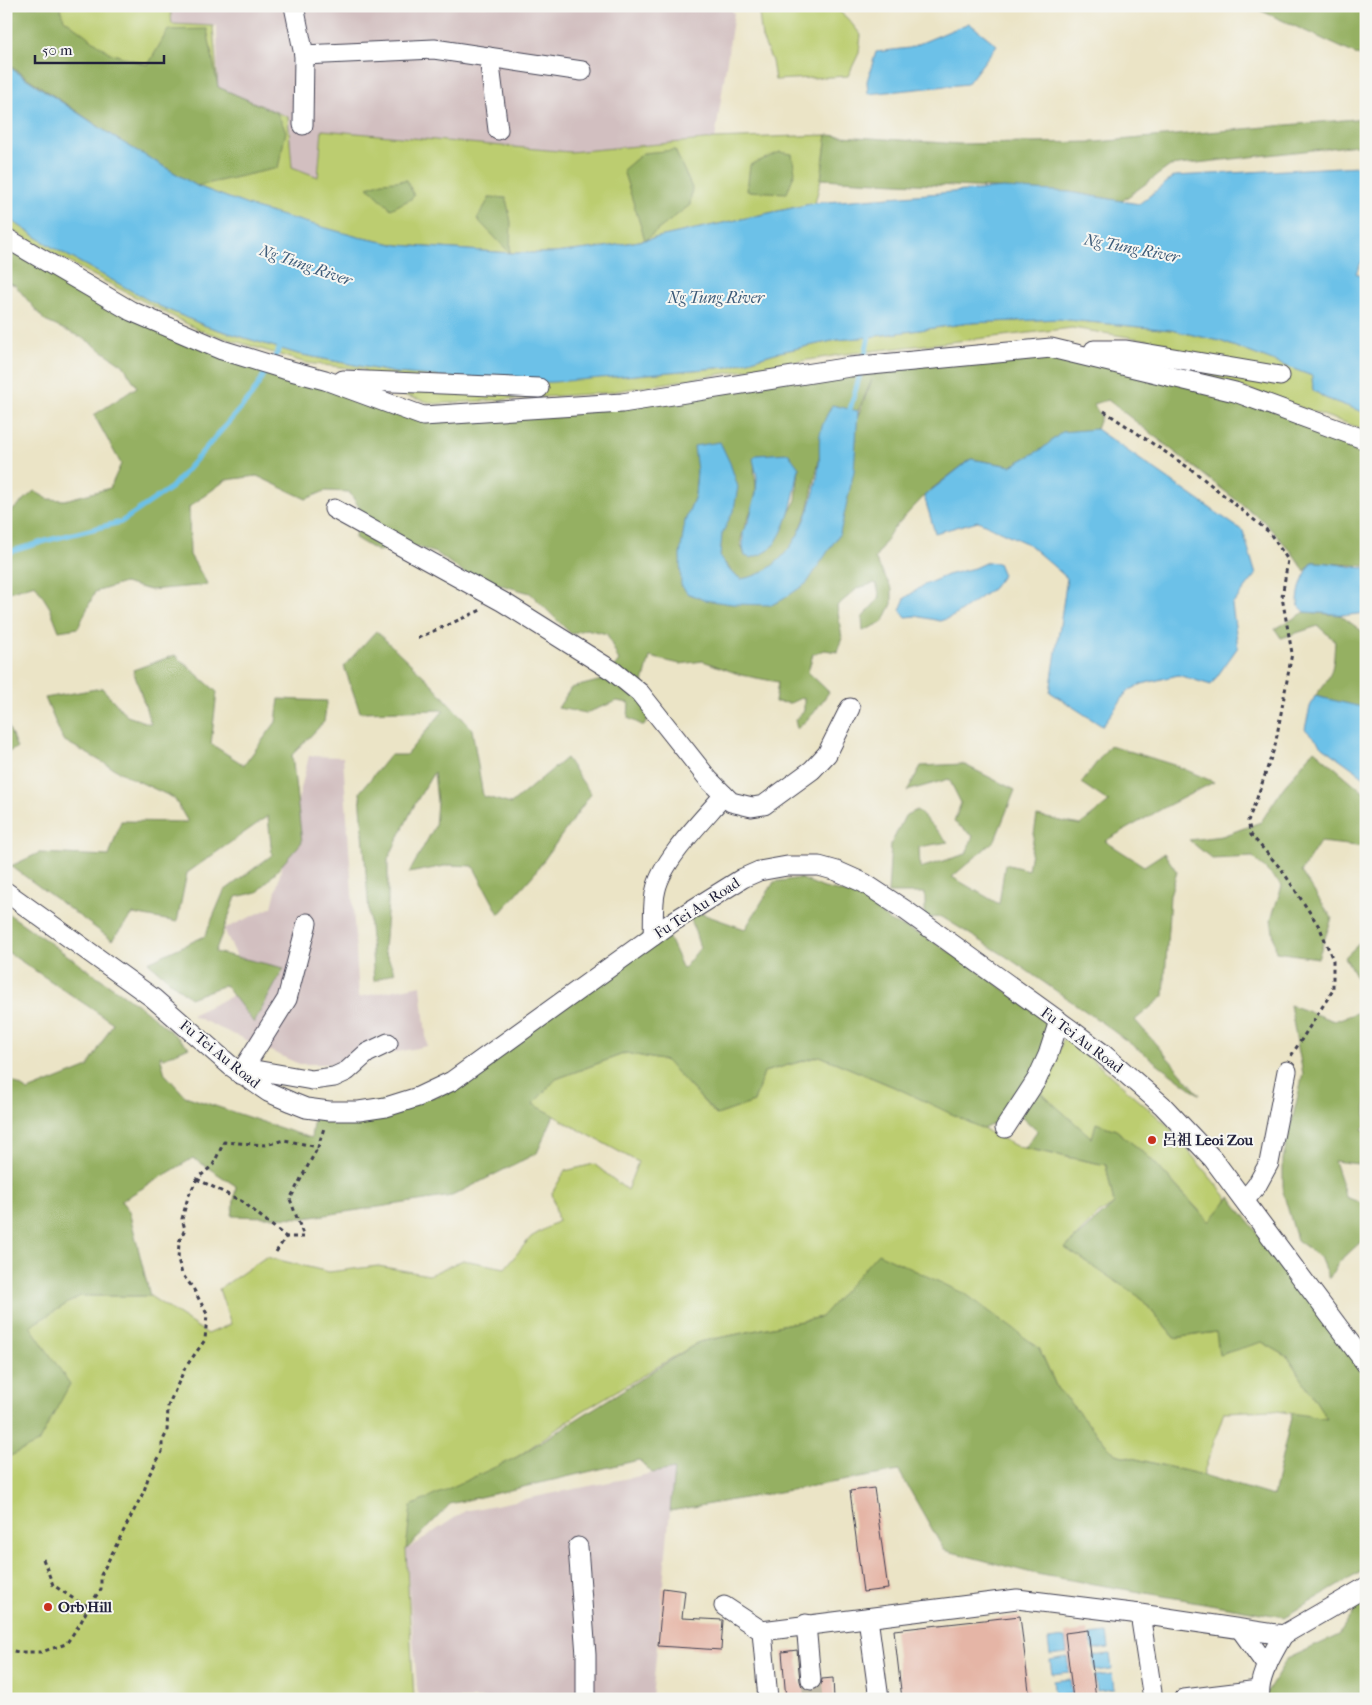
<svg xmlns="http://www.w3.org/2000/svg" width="1372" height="1705" viewBox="0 0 1372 1705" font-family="'IM FELL French Canon','Noto Serif SC',serif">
<rect width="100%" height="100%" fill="#f6f6f2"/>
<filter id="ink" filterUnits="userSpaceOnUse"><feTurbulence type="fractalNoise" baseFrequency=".02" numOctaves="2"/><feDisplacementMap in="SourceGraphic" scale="10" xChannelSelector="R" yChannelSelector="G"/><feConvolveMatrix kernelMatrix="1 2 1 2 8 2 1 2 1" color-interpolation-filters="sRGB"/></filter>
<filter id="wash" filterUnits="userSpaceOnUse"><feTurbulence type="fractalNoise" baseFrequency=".0096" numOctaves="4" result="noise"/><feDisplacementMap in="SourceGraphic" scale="20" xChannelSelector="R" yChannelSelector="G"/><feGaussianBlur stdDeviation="1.12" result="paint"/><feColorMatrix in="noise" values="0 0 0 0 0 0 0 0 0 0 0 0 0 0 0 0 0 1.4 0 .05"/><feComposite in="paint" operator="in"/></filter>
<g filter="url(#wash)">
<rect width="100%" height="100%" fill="#ebe4c6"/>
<g fill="#d2bfc0">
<path d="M170,6H729L734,13L715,139L558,153L322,130L318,178L292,167L288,117L218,87L217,26L172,24Z"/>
<path d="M309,756L343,757L359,997L421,985L427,1046L338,1064H299L191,1015L251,987L224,929L272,907Z"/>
<path d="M674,1469L652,1699H418L406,1550L465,1511Z"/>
</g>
<g fill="#bccd70" stroke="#6f7856">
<path d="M6,6H170L172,24L213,26L218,87L288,117L292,167L318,177L322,130L570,152L715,139L827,135L821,179L815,203L645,240L605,247L555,253H510L398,245L358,237L258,209L197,186L117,139L6,65Z"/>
<path d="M758,6H833L848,19L861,35L859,53L848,76L775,80L772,61L762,38Z"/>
<path d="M6,217L52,247L159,306L206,326L298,354L396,373L609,377L647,374L728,367L775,353L837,340L869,337L970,323L1058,319L1171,330L1220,341L1312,376L1313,390L1325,398L1366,413V430L1172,363L1167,343L1072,328L845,354L605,393L435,404L364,384L365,370L306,363L199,330L87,272L6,227Z"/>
<path d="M1065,1036L1167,1125L1228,1199L1210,1222L1150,1158L1116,1130L1096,1124L1092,1139L1041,1093Z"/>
<path d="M626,1053L667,1061L716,1115L754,1102L764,1072L820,1056L932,1103L1018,1147L1106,1165L1114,1204L1099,1214L1065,1248L1134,1290L1174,1338L1217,1332L1224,1354L1257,1339L1288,1357L1328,1420L1272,1410L1224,1412L1203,1475L1115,1454L1057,1388L1039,1348L821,1317L699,1342L581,1412L517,1457L413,1510L406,1550L414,1699H6V1449L30,1326L80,1296H150L208,1334L231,1324L219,1289L266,1257L329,1272L378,1266L429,1275L463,1260L505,1268L531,1237L558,1221L552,1193L565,1171L594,1164L627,1190L638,1162L532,1104L556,1079Z"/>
</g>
<g fill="#95b062" stroke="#5c694e" fill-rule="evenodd">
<path d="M6,6H59L64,19L110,53L148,65L168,30L207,29L218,87L277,113L286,131L278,168L197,186L117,139L6,63Z"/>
<path d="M1251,6H1342L1366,12V59Z"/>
<path d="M1366,118V144L1170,166L1122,201L1069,192L821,179L827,135L959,144L1097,142Z"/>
<path d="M675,150L692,188L690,205L645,240L623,170L643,153Z"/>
<path d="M780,152L792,154L795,172L787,193L747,191L750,165Z"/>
<path d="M407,180L414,196L411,199L391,209L368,187L382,182Z"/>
<path d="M490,197L506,198L511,222L510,253L477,219Z"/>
<path d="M6,239L170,328L423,416L1051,348L1220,388L1357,445L1355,452L1366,456V566L1313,562L1305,571L1291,551L1263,521L1108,400L1093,404L1101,416L1096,429L1063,435L1037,452L1011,466L971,459L929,491L892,530L875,559L892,589V604L883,622L863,631L862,618L880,597L876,583L858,588L837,606L842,638L837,652L825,650L813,654L808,672L829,692L813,714L797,729L795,720L804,710V697L790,703L775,702L778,682L741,675L703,661L680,664L650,657L643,683L650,715L644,726L628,718L629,703L617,701L586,713L558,708L571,688L606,679L619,661L607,634L586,629L571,634L530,593L487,581L464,573L438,554L418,547L377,551L355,538L359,507L349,492L325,491L306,499L257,476L226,480L189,507L190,555L208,585L150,590L124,583L95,592L78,628L59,631L50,608L35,584L6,593V513L14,509L34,491L48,499L65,500L110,488L121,464L94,415L137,387L123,365L85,339L45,321L15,285L6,282ZM872,380L857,418L840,533L728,604L685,521L695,496L697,471L720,557L733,573L741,579H757L791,551L808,511L830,408L858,411ZM759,455L799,468L796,500L769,550L745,556C744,552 742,548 741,545C739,533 755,507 756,493C757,478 750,467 759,455Z"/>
<path d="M1305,612L1340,615L1366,634V709L1315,696C1334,673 1333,670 1335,641L1318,626L1281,638L1275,629Z"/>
<path d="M376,631L431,683L472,729L483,796L511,804L566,758L591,794L534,874L499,914L473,866L450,865L409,873L435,826L437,802L434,772L415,804L388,859V902L384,950L395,972L374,981L360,792L390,755H406L444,710L360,712L344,666Z"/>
<path d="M175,655L217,692L211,744L244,765L276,722L279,699L327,701L324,722L292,755L302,842L258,892L236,897L215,952L284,968L254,1023L225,985L190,998L148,962L205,936L224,891L272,855L268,816L187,873L177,922L133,914L112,940L11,866L39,853L109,856L121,821L188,822L174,798L129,777L63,740L45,698L102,688L127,716L151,724L133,670Z"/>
<path d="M6,721L17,748L6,753Z"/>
<path d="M1110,745L1177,766L1214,782L1167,806L1105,841L1144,866L1164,853L1177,872L1170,895L1164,996L1135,1020L1200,1095L1097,1019L1007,957L942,917L925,918V893H888L891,844L905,816L917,810L948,842L919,847L920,868L966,854L973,836L954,822L961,803L949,779L907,791L921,766L963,764L1015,790L995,840L952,877L999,904L1005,864L1028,870L1037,816L1080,825L1109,802L1081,783Z"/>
<path d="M1314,750L1366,794V847L1320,842L1301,872L1332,918L1318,958L1276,952L1271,919L1282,886L1253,857L1212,859L1189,840L1222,836L1261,822L1283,788Z"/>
<path d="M800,878L824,888L854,895L866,901L889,921L924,936L964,961L1050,1022L1051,1068L1041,1093L1092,1138L1096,1123L1116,1130L1150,1158L1209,1222L1230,1197L1366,1374V1569L1285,1617L1036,1574L944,1550L899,1471L670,1511L674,1469L652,1473L639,1460L450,1504L406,1550L411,1506L517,1457L699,1342L821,1317L878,1253L967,1295L1039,1348L1057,1388L1115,1454L1203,1475L1273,1496L1292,1413L1327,1419L1288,1357L1262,1342L1219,1355L1216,1332L1174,1338L1141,1298L1065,1248L1114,1204L1106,1165L1025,1148L1037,1131L1017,1112L983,1129L899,1089L820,1056L764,1072L754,1102L717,1115L666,1061L626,1053L556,1079L533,1104L554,1115L537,1153L452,1196L305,1218L232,1216L236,1186L193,1158L121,1201L129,1211L150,1296H80L30,1326L70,1384L38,1443L6,1458V1077L28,1091L88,1067L113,1023L6,951V912L145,1010L189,1047L164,1058L160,1056L165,1074L185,1096L311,1138L315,1109L440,1096L661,921L683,969L700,948L688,909L745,929L774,882Z"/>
<path d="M1364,939L1366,943V1125L1362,1129L1366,1131V1165L1334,1161L1346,1197L1366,1205V1237L1338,1263L1329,1279L1320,1257L1297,1240L1283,1192V1159L1303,1074L1290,1005L1334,1021L1362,1011L1357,979L1345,957Z"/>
<path d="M1366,1603V1699H1265V1695L1287,1659L1339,1635L1358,1605Z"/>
</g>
<g fill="#6cc1e8" stroke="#477292">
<path d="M969,23L997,45L967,84L868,94L867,81L876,52L909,48Z"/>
<path d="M6,65L117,139L197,186L258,209L358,237L398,245L510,253H555L605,247L645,240L815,203L1003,188L1069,192L1139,204L1175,176L1359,166L1366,164V253L1356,273L1366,278V413L1325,398L1313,390L1312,376L1220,341L1171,330L1058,319L970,323L869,337L837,340L775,353L728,367L554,382L523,383L396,373L298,354L206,326L159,306L52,247L6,217Z"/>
<path d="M832,405L858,411L854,471L840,533L807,583L782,600L771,605L732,604L704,600L687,593L681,585L680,555L685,521L695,496L697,471L694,446L720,442L730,463L738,487L734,509L722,534L720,557L731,572L741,579C792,572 814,509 819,464C820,453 818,441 821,430C823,422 828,413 832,405Z"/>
<path d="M1096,429L1243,531L1256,575L1232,605L1238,647L1211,685L1178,675L1142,684L1128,691L1102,726L1050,692L1067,578L1028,544L978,521L935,533L924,496L971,459L1011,466L1042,449L1062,432Z"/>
<path d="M788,453L799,468C795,492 788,532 769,550C765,553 756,556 751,558L745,556L743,548V532L749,520L756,493L757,477L753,459L756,455Z"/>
<path d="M987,562L998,563L1003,575L992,589L954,616L940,621L916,616L906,617L900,610L905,598L924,585L947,575L974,568Z"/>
<path d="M1313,562C1331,562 1348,567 1366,568V613L1349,615L1305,612L1298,605C1298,589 1303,574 1313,562Z"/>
<path d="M1315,696L1366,708V778L1323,747L1305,729L1310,707Z"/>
<path d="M1107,1633L1109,1648L1093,1650L1090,1635Z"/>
<path d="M1065,1638L1067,1653L1050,1655L1048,1640Z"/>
<path d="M1110,1654L1112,1669L1095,1671L1093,1656Z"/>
<path d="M1067,1657L1069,1672L1052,1674L1050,1660Z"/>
<path d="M1112,1674L1114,1689L1097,1691L1095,1676Z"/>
<path d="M1070,1679L1072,1694L1055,1696L1053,1681Z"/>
</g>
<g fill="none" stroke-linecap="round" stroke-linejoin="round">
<g stroke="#6cc1e8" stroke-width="5">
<path d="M273,360L282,344"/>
<path d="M863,363L870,332"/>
<path d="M848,416L861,371"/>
<path d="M6,553L49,540L121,522L172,487L252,395L268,368"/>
</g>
</g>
<g id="blocks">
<g fill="#e5b5a6">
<path d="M874,1488L888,1589L863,1592L850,1491Z"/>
<path d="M663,1588L685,1591L682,1618L723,1620L721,1650L658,1646Z"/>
<path d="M1020,1616L1030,1699H902L894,1630Z"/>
<path d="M1088,1630L1096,1699H1073L1065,1633Z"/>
<path d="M797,1650L800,1681L802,1687L807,1690L812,1691L818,1689L821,1685L822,1679L833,1678L834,1699H786L782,1652Z"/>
</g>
</g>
</g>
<g filter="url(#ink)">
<use href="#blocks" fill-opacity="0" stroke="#403f50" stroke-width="1"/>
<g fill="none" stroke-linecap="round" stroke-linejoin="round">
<path stroke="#c3bdaa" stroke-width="19" stroke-dasharray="19 9" stroke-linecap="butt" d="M811,1680L813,1699"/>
<g stroke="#403f50" stroke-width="21">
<g id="minor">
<path d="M294,6L304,55L303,125"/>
<path d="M304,55L434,49L582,71"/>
<path d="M489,57L498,130"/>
<path d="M6,238L131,311L222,350L284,369L325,380L423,416L622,403L850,367L1051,348L1235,392L1366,440"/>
<path d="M1094,350H1126L1280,376"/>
<path d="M343,380L539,388"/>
<path d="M334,509L503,602L613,671L640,693L709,780L731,802L752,807L764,805L812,770L827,754L850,708"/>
<path d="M6,892L153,998L232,1067L268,1092L291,1102L306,1108L329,1111H359L386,1107L418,1097L452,1081L674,921L743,878L759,871L787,866H819L837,871L864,883L905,910L1070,1029L1102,1053L1162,1105L1213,1159L1366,1364"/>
<path d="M653,936C654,921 652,904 656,889C663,859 703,820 724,795"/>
<path d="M240,1074L287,999L307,923"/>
<path d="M240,1074L255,1070L312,1080L334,1077L347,1071L367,1053L388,1043"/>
<path d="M1005,1128L1037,1079L1048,1055L1059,1021"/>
<path d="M1245,1200L1257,1185L1269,1163L1287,1071"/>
<path d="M578,1547L586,1655V1699"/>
<path d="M724,1606L762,1631L768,1699"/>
<path d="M1140,1614L1153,1699"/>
<path d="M868,1618L879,1699"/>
<path d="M806,1624L811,1680"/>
<path d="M1241,1630L1267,1666"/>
<path d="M762,1631L1017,1599L1140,1614L1283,1635L1366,1587"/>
<path d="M1184,1699L1259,1690"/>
<path d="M1260,1699C1257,1677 1273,1654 1283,1635"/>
</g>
</g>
<g stroke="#403f50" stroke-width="3" stroke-dasharray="4 4" stroke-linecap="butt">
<path d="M1104,411L1195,472L1269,532L1288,560L1282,597L1292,653L1275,746L1257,798L1248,821L1251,835L1282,870L1320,928L1333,960V990L1291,1056"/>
<path d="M418,638L481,610"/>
<path d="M197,1179L243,1202L286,1237"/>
<path d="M276,1252L286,1237H304L290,1199L318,1147"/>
<path d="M43,1559L53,1585L80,1603L89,1606L101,1589V1575L144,1491L149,1475L162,1452V1442L167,1432L168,1406L185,1368L205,1340L207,1314L193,1288L182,1274L178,1259L179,1242L185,1229L182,1219L188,1197L197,1179L213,1165L224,1142L266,1145L284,1140L318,1147L324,1128"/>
<path d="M6,1649L18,1652H41L66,1644L80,1624L89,1606"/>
</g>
<use href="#minor" stroke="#fff" stroke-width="19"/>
</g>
</g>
<g fill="#c8321e" stroke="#f6f6f2" stroke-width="2">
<circle cx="1152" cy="1140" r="5"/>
<circle cx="48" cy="1607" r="5"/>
</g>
<g text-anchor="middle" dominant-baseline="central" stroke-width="4" stroke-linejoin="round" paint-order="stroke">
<g font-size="15" fill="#22223b" stroke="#f6f6f2">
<text transform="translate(697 908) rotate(-33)">Fu Tei Au Road</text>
<text transform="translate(1082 1040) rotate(37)">Fu Tei Au Road</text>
<text transform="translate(220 1054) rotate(39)">Fu Tei Au Road</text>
</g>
<g font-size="15" font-weight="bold" fill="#22223b" stroke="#f6f6f2" text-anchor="start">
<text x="1162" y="1140">呂祖 Leoi Zou</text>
<text x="58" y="1607">Orb Hill</text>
</g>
<g font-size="16" font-style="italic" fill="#3c5a78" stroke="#f6f6f2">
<text transform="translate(1132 248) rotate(11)">Ng Tung River</text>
<text transform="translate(306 265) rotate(19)">Ng Tung River</text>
<text x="716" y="297">Ng Tung River</text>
</g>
</g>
<rect width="1372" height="1705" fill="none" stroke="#f6f6f2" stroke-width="25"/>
<path d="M35 55v8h129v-8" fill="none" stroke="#22223b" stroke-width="2.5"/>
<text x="42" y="55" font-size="15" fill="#22223b" stroke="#f6f6f2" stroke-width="4" paint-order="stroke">50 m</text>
</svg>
